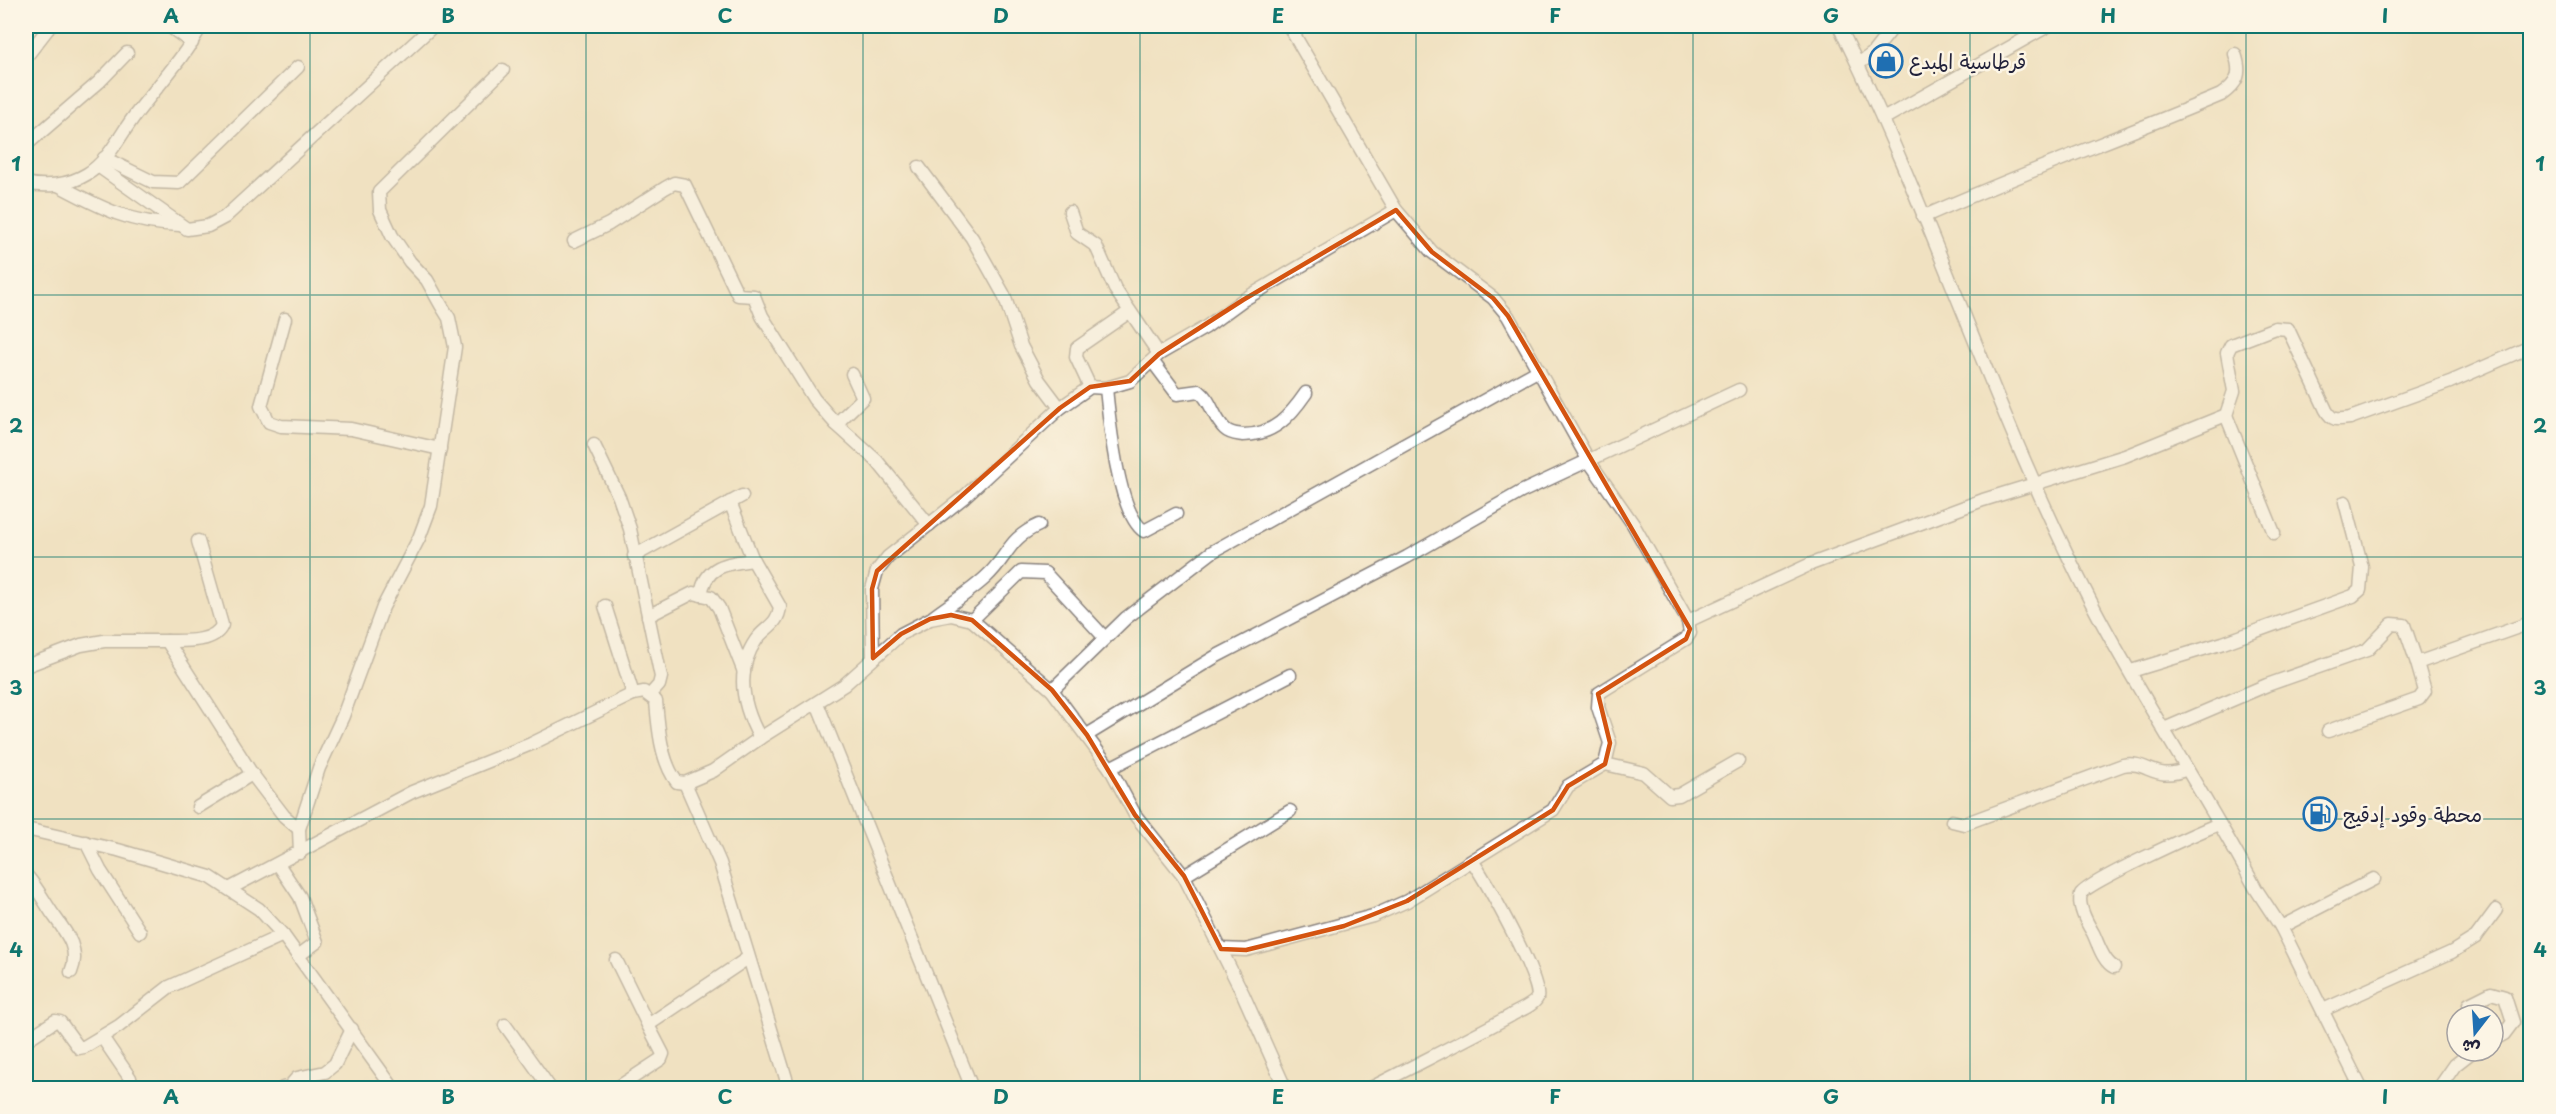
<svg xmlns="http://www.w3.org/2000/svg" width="2556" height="1114" viewBox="0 0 2556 1114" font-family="'Playpen Sans','Playpen Sans Arabic',sans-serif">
<rect width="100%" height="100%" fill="#fcf5e5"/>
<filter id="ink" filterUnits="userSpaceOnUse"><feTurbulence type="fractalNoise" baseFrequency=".0167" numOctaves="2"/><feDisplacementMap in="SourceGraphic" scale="12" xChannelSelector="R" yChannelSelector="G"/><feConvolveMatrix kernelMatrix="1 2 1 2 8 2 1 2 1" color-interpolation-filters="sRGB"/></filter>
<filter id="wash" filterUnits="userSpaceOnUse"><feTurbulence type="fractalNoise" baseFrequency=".008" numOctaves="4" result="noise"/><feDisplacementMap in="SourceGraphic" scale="24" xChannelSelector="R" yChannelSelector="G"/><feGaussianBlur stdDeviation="1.35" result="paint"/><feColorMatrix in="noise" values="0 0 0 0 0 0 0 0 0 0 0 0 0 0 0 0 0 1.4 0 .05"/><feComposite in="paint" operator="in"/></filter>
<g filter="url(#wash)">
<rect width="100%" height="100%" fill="#f0e1c1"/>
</g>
<g filter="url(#ink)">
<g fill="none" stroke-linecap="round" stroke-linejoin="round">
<g stroke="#89827e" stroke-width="15">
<g id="minor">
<path d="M169,26L192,43"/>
<path d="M1289,26L1396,210L1432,252L1493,298L1508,316L1589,461L1633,524L1688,621"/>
<path d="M1839,26C1932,212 1994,414 2090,600C2141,699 2204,791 2256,889L2281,927L2361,1088"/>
<path d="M26,57L50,26"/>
<path d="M1858,64L1872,54L1894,26"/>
<path d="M1883,119L2048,26"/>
<path d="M26,145L99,82L127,53"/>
<path d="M104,158L153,182L179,183L298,67"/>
<path d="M98,166L187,229L208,226L225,217L433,26"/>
<path d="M919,167L972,238L1004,295L1021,346L1039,380L1060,408"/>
<path d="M26,183C46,188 69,185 87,174C109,161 121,133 136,114C159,84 183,59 201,26"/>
<path d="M58,185C101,208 131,224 180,225"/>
<path d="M1070,212L1077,233L1096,246L1115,289L1159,354"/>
<path d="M1923,217C2021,173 2122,137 2221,95C2238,83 2242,74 2235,54"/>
<path d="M574,241L609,224L665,188L674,183L685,185L738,295L754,296L762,316L814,399L836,424L877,461L929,525"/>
<path d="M285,319L261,406L269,422L281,426L351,429L440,449"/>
<path d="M1153,362L1177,394L1199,391C1212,401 1213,418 1225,429C1230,434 1237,434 1243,435C1274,435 1290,416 1306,393"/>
<path d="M1090,387L1076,357L1077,348L1129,312"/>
<path d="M1106,388C1109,419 1118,514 1144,531L1176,514"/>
<path d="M2226,415L2274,533"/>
<path d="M836,424L863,398L852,374"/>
<path d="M594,445L619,497L630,529L661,677L659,685L651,694"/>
<path d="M730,502L753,560L780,607C778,625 765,627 756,640C734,672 743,707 760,738"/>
<path d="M634,556L742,496"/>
<path d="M701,595C705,565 728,563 753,560"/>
<path d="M605,606L633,694"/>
<path d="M648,616L693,593L711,597L719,608L744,672"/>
<path d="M933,617C950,604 970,592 986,577C1009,556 1007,539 1039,525"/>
<path d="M972,620L1021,572L1045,573L1105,638"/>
<path d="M167,641C184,641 215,643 222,625L198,541"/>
<path d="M873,658L872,589L877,571L888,557L964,497L1060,408L1090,387L1106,388L1130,381L1159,354L1206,327L1243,300L1396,210"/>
<path d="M26,666L81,645L104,641H167L252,774L284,816L299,829"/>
<path d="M2131,671L2223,643L2353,596L2360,590L2362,567L2345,502"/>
<path d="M1052,690L1126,618L1212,552L1539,370"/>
<path d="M817,703L972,1088"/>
<path d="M2164,729L2267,685L2367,650L2392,624L2404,625L2417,663L2530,623"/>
<path d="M2328,731L2419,699L2425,691L2417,663"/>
<path d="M1087,735L1215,657L1407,557L1521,492L1739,390"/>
<path d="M1605,764L1644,773L1670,796L1679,795L1738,761"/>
<path d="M1110,768L1290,675"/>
<path d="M685,783L720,863L789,1088"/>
<path d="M198,807L252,774"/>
<path d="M1952,821L1964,824L2123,765C2148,760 2154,783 2187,769"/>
<path d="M26,829L118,850L210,877L259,909L283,935L393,1088"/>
<path d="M86,842L100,870L140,932"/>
<path d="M300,853L299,829L319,768L343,716L383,607L419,538L431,506L455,347L449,318L441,305L427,280L410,262L392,236L380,210L379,192L503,70"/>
<path d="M278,864L300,897L317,942L298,956"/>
<path d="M26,875C37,887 43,900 52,913C65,931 81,949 71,972"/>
<path d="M1184,876L1290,811"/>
<path d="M229,889L412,792L531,744L633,694L644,692L656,701C658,726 661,762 677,782L685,783L713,771L760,738L844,685L901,634L930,619L951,615L972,620L1052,690L1110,768L1135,815L1184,876L1243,994L1285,1088"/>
<path d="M2281,927L2374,879"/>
<path d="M1221,949L1246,950L1373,916L1407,901L1553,810L1568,786L1605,764L1610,743L1598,707L1599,693L1686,639L1690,633L1688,621L1811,564L1983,500L2125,456L2226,415L2234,391L2227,353L2231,345L2275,328L2288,329L2326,410C2332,421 2337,420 2350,418L2450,382L2530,347"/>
<path d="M616,960L648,1025"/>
<path d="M2114,967C2103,962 2098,943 2093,933C2087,923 2077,906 2081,894C2085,883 2201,831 2219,824"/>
<path d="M2469,1004L2491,993L2505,997L2513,1022L2504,1034L2493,1040"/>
<path d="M2323,1010L2452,952L2476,937L2496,910"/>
<path d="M505,1025L550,1088"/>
<path d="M102,1037L130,1078L132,1088"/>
<path d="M26,1040L55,1021L60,1022L79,1048L84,1047L119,1026L169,987L283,935"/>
<path d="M283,1088L289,1087L297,1078L325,1072L335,1064L352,1029"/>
<path d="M617,1088L661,1059L663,1054L648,1025L748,958"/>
<path d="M1371,1088C1417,1064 1464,1041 1510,1016C1517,1011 1533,1006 1537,998C1544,983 1485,880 1473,862"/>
<path d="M2439,1088L2455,1065L2473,1051"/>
</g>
</g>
<use href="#minor" stroke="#fff" stroke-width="12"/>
</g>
</g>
<path d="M0 0H2556V1114H0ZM1396,210L1432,252L1493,298L1508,316L1690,629L1686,639L1598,694L1610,743L1605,764L1568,786L1553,810L1407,901L1344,926L1246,950L1221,949L1184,876L1135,815L1087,735L1052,690L972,620L951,615L930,619L901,634L873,658L872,589L877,571L1060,408L1090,387L1130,381L1159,354L1243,300Z" fill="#f0e1c1" fill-opacity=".55" fill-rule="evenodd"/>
<path fill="none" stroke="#d45411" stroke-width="4.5" stroke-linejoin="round" d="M1396,210L1432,252L1493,298L1508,316L1690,629L1686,639L1598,694L1610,743L1605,764L1568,786L1553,810L1407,901L1344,926L1246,950L1221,949L1184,876L1135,815L1087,735L1052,690L972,620L951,615L930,619L901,634L873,658L872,589L877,571L1060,408L1090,387L1130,381L1159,354L1243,300Z"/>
<path fill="none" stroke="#0f766e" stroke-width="1.5" stroke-opacity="0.55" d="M310,26V1088M586,26V1088M863,26V1088M1140,26V1088M1416,26V1088M1693,26V1088M1970,26V1088M2246,26V1088M26,295H2530M26,557H2530M26,819H2530"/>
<defs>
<g id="shop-ring" transform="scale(1.725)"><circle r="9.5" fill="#fcf5e5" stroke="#1f6fb2" stroke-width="1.5"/><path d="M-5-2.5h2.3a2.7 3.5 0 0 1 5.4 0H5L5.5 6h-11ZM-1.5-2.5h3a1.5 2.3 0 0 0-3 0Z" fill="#1f6fb2"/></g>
<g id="fuel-ring" transform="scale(1.725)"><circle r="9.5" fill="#fcf5e5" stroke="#1f6fb2" stroke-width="1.5"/><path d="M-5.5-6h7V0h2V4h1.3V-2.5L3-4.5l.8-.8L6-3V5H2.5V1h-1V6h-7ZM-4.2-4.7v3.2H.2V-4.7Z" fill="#1f6fb2"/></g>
</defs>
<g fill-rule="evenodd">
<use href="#shop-ring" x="1886" y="61"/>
<use href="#fuel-ring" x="2320" y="814"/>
</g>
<g text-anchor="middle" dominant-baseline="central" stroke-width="5" stroke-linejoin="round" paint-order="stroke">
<g font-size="20" fill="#22223b" stroke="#fcf5e5" text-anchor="start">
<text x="1909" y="61">قرطاسية المبدع</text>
<text x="2343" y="814">محطة وقود إدقيج</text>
</g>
</g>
<rect width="2556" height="1114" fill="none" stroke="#fcf5e5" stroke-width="66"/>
<g transform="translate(2475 1033) rotate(197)"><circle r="28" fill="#fcf5e5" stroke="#a5a1a1" stroke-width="1.5"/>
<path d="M0-4.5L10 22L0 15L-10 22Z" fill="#1f6fb2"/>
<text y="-9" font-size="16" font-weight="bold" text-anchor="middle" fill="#22223b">ش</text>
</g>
<rect x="33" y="33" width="2490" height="1048" fill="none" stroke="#0f766e" stroke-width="2"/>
<g font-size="20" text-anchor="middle" font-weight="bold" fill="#0f766e">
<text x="171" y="23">A</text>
<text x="448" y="23">B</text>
<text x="725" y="23">C</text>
<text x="1001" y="23">D</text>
<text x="1278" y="23">E</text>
<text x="1555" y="23">F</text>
<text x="1831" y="23">G</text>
<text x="2108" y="23">H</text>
<text x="2385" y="23">I</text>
<text x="16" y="171">1</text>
<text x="2540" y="171">1</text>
<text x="16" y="433">2</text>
<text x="2540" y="433">2</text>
<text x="16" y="695">3</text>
<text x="2540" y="695">3</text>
<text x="16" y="957">4</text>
<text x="2540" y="957">4</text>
<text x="171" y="1104">A</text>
<text x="448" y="1104">B</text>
<text x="725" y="1104">C</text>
<text x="1001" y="1104">D</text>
<text x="1278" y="1104">E</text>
<text x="1555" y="1104">F</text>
<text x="1831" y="1104">G</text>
<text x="2108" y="1104">H</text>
<text x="2385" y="1104">I</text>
</g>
</svg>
